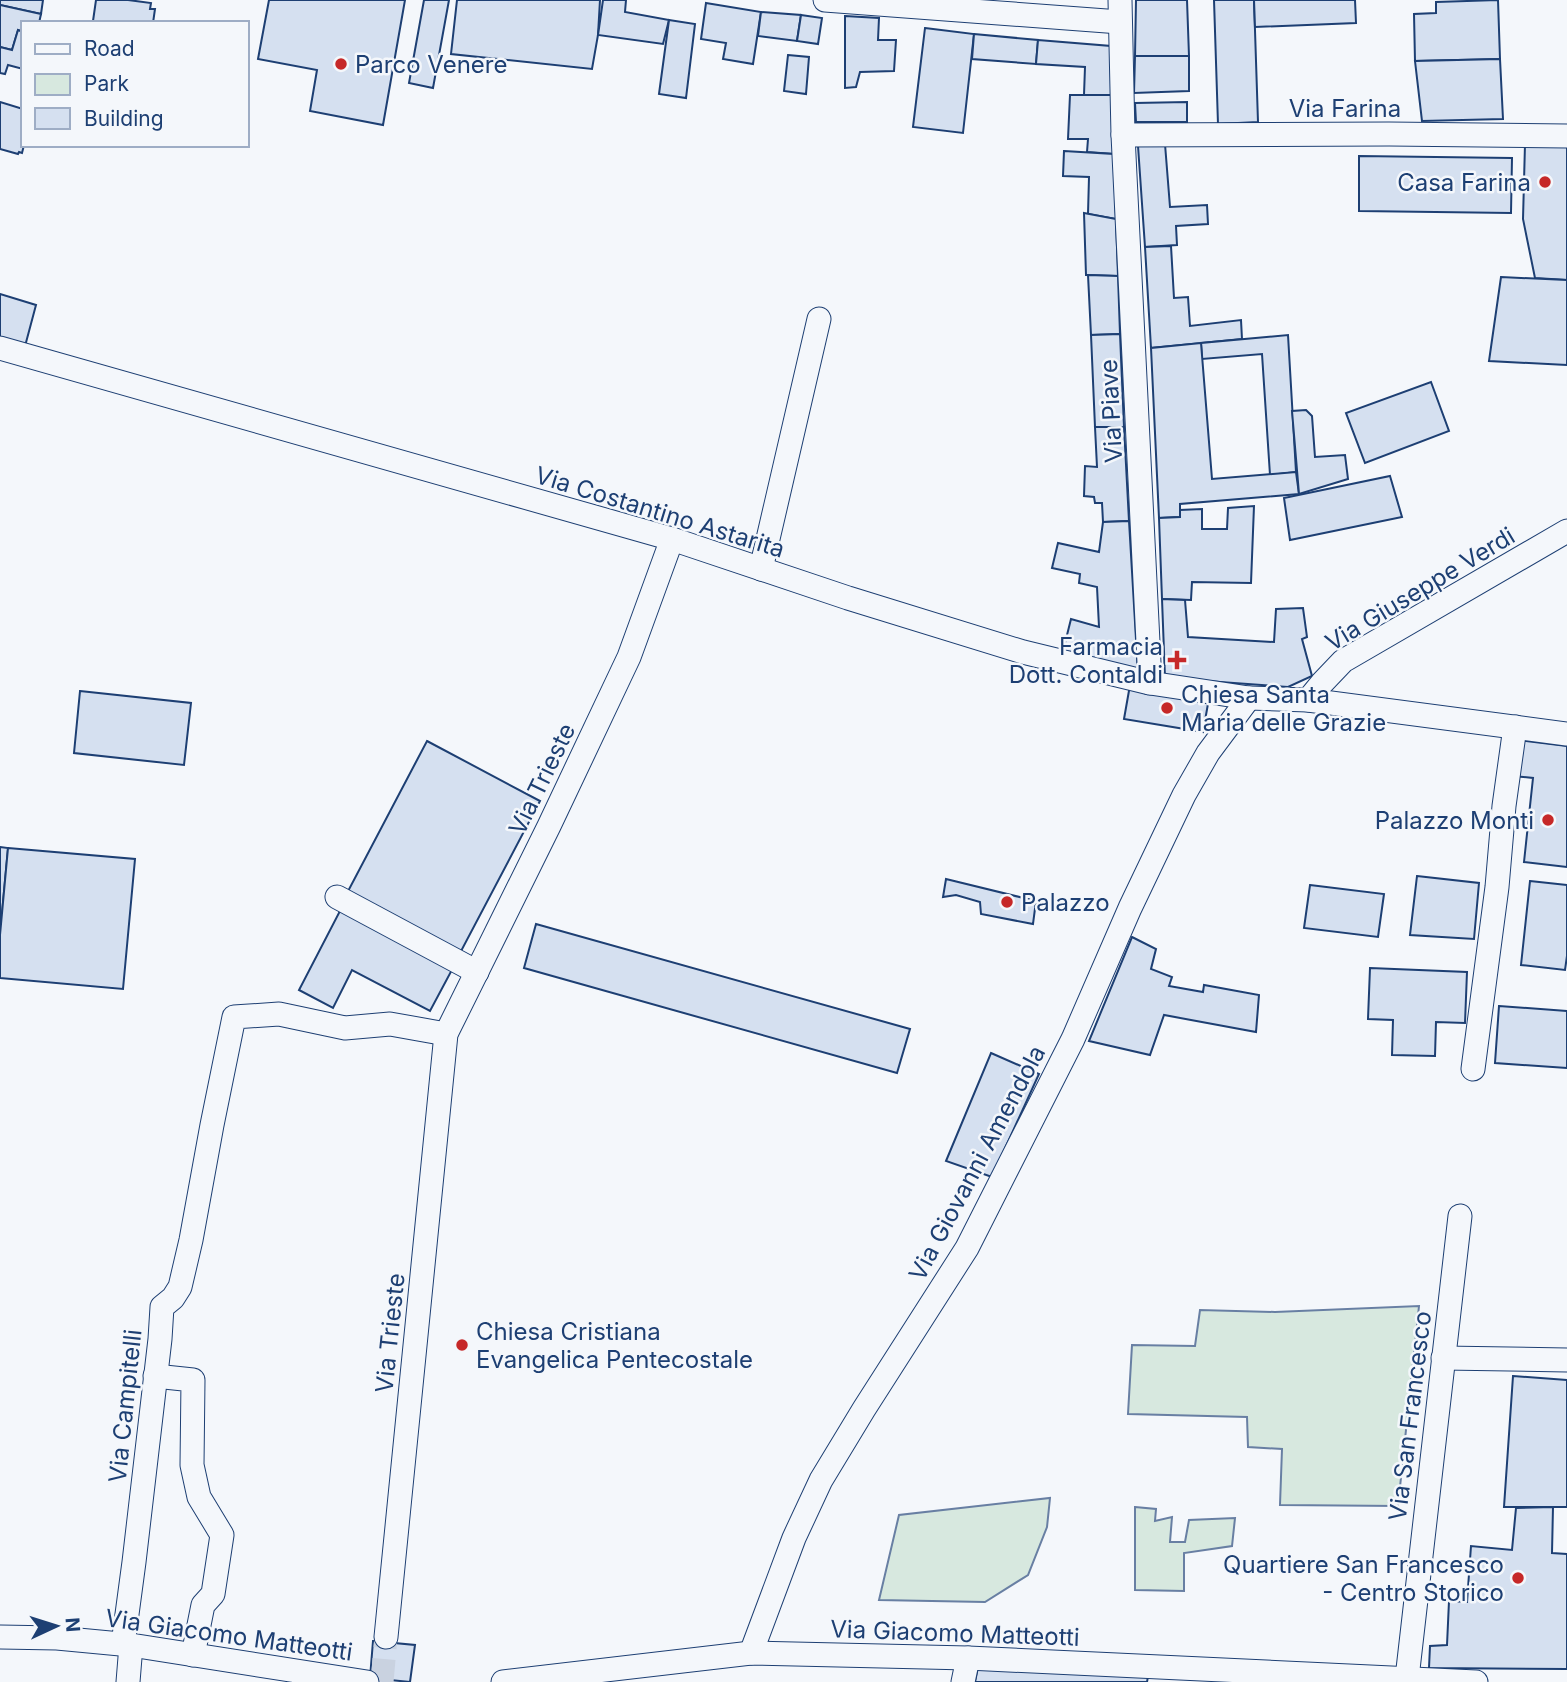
<svg xmlns="http://www.w3.org/2000/svg" width="1567" height="1682" viewBox="0 0 1567 1682" font-family="Inter,sans-serif">
<rect width="100%" height="100%" fill="#f4f7fb"/>
<g fill="#d7e8df" stroke="#687fa3" stroke-width="2">
<path d="M1419,1306L1398,1506L1280,1505L1282,1449L1248,1447L1247,1417L1128,1414L1132,1345L1195,1346L1200,1310L1275,1312Z"/>
<path d="M1050,1498L1047,1527L1028,1575L985,1602L879,1600L899,1515Z"/>
<path d="M1135,1507L1156,1509L1155,1521L1172,1517L1170,1542H1185L1189,1520L1235,1518L1232,1546L1184,1553V1591L1135,1590Z"/>
</g>
<g fill="#d5e0f0" stroke="#1d3f73" stroke-width="2">
<path d="M0,0H43L41,14L0,5Z"/>
<path d="M96,0H128L151,3L150,9H155L153,23H108L93,21Z"/>
<path d="M269,0H405L383,125L310,111L317,70L258,59Z"/>
<path d="M424,0H449L433,88L409,83Z"/>
<path d="M457,0H600L598,35L592,69L451,54Z"/>
<path d="M603,0H626L625,12L669,20L663,44L598,35Z"/>
<path d="M1136,0H1187L1189,56H1135Z"/>
<path d="M1214,0H1254L1258,122L1218,124Z"/>
<path d="M1254,0H1355L1356,23L1255,27Z"/>
<path d="M1498,0L1500,59L1415,61L1414,14L1436,13V2Z"/>
<path d="M706,3L761,12L753,64L723,59L726,43L701,39Z"/>
<path d="M0,5L41,14L39,23H23V32L18,30L12,50L0,47Z"/>
<path d="M761,12L801,15L797,41L758,36Z"/>
<path d="M801,15L822,18L818,44L797,41Z"/>
<path d="M845,16L879,18L878,40H896L894,71L860,72L856,87L845,88Z"/>
<path d="M669,20L695,24L686,98L659,94Z"/>
<path d="M925,28L974,34L963,133L913,127Z"/>
<path d="M18,30L23,32V69L8,65L5,74L0,73V47L12,50Z"/>
<path d="M974,34L1038,40L1036,64L972,59Z"/>
<path d="M1038,40L1111,46L1112,95H1084L1085,67L1036,64Z"/>
<path d="M788,55L809,57L806,94L784,91Z"/>
<path d="M1135,56H1189V91L1134,93Z"/>
<path d="M1500,59L1503,119L1422,121L1415,61Z"/>
<path d="M1070,95H1112L1114,154L1087,152L1088,139H1068Z"/>
<path d="M0,102L23,109V145H24L22,153L19,152L18,154L0,149Z"/>
<path d="M1187,102V122H1136L1135,103Z"/>
<path d="M1165,144L1170,207L1207,205L1208,224L1176,226L1177,245L1145,247L1138,146Z"/>
<path d="M1525,144L1567,145V280L1535,278L1523,219Z"/>
<path d="M1064,151L1114,154L1116,219L1088,214L1089,177L1063,176Z"/>
<path d="M1359,156L1512,158L1511,213L1359,211Z"/>
<path d="M1084,213L1116,219L1118,276L1086,275Z"/>
<path d="M1171,246L1174,298L1188,297L1190,326L1241,320L1242,339L1151,348L1145,247Z"/>
<path d="M1088,275L1118,276L1120,334L1091,335Z"/>
<path d="M1501,277L1567,280V365L1489,361Z"/>
<path d="M0,294L36,305L24,350L0,343Z"/>
<path d="M1120,334L1124,427H1095L1091,335Z"/>
<path d="M1288,335L1296,472L1270,475L1262,354L1202,359L1201,343Z"/>
<path d="M1201,343L1212,479L1296,472L1299,494L1180,504V517L1159,518L1151,348Z"/>
<path d="M1431,382L1449,431L1365,463L1346,413Z"/>
<path d="M1306,410L1312,416L1315,457L1345,455L1348,479L1299,494L1292,411Z"/>
<path d="M1095,427H1124L1129,521L1103,522L1102,503H1095L1094,497L1084,496L1085,466L1097,467Z"/>
<path d="M1390,476L1402,517L1290,540L1284,498Z"/>
<path d="M1254,506L1251,583L1192,582L1191,600L1162,599L1159,518L1180,517V510L1202,509V529H1227L1228,508Z"/>
<path d="M1129,521L1138,673L1063,651L1071,619L1099,627L1097,587L1079,583L1080,574L1052,568L1058,543L1099,552L1103,522Z"/>
<path d="M1162,599L1185,600L1188,637L1274,642L1276,609L1303,608L1307,637L1302,639L1312,676L1288,687L1165,678Z"/>
<path d="M1130,685L1209,698L1203,732L1124,719Z"/>
<path d="M80,691L191,703L184,765L74,753Z"/>
<path d="M1517,740L1567,746V867L1524,862L1533,778L1513,776Z"/>
<path d="M427,741L540,801L459,955L346,895Z"/>
<path d="M0,847L8,848L0,935Z"/>
<path d="M8,848L135,859L123,989L0,978V935Z"/>
<path d="M1417,876L1479,883L1474,939L1410,935Z"/>
<path d="M946,879L1036,901L1033,924L981,914L980,902L956,895L943,897Z"/>
<path d="M1530,881L1567,885V956L1565,970L1521,965Z"/>
<path d="M1310,885L1384,894L1378,937L1304,928Z"/>
<path d="M342,907L454,966L430,1011L352,970L333,1008L299,990Z"/>
<path d="M536,924L910,1029L897,1073L524,968Z"/>
<path d="M1132,937L1156,949L1151,969L1172,977L1169,986L1203,992L1204,985L1259,995L1256,1032L1164,1015L1150,1055L1089,1041Z"/>
<path d="M1370,968L1467,972L1465,1023L1436,1022L1435,1056L1392,1055L1393,1020L1368,1019Z"/>
<path d="M1499,1006L1567,1011V1068L1495,1063Z"/>
<path d="M991,1053L1039,1074L992,1177L946,1161Z"/>
<path d="M1513,1376L1567,1380V1507H1504Z"/>
<path d="M1553,1507L1552,1553L1567,1554V1669L1429,1668L1430,1646L1447,1645L1449,1601L1467,1602L1471,1546L1512,1550L1516,1508Z"/>
<path d="M373,1641L415,1645L410,1682L370,1678Z"/>
<path d="M978,1667L1149,1671L1147,1682H975Z"/>
</g>
<g fill="none" stroke-linecap="round" stroke-linejoin="round">
<path stroke="#c9d2e0" stroke-width="23" stroke-dasharray="23 11" stroke-linecap="butt" d="M382,1682L386,1637"/>
<g stroke="#1d3f73" stroke-width="25">
<g id="minor">
<path d="M825,0L1120,22"/>
<path d="M1120,0L1123,135L1150,683"/>
<path d="M1123,135L1389,134L1567,136"/>
<path d="M0,348L672,539L848,598L1023,652L1150,683L1249,698L1308,700L1567,734"/>
<path d="M761,569L819,319"/>
<path d="M1308,700L1322,683L1343,661L1567,531"/>
<path d="M337,897L477,972"/>
<path d="M1473,1069L1497,887L1504,806L1515,727"/>
<path d="M1443,1358L1567,1360"/>
<path d="M155,1376L193,1380L192,1465L199,1497L222,1535L213,1594L203,1605L193,1655"/>
<path d="M0,1637L57,1638L131,1645L367,1682"/>
<path d="M386,1637L446,1034L549,826L629,657L672,539"/>
<path d="M123,1644L134,1562L160,1339L162,1307L173,1298L180,1287L191,1240L212,1125L234,1017L279,1014L345,1028L390,1024L446,1034"/>
<path d="M751,1653L794,1538L821,1480L864,1409L967,1248L1073,1039L1130,908L1184,795L1208,753L1249,698"/>
<path d="M1407,1678L1460,1216"/>
<path d="M128,1682L131,1645"/>
<path d="M503,1682L751,1653L968,1658L1476,1682"/>
<path d="M963,1682L968,1658"/>
</g>
</g>
<use href="#minor" stroke="#f4f7fb" stroke-width="23"/>
</g>
<g fill="#c62828" stroke="#f4f7fb" stroke-width="2.5">
<circle cx="341" cy="64" r="7"/>
<circle cx="1545" cy="182" r="7"/>
<path d="M1173.5 649.5h7v7h7v7h-7v7h-7v-7h-7v-7h7z"/>
<circle cx="1167" cy="708" r="7"/>
<circle cx="1548" cy="820" r="7"/>
<circle cx="1007" cy="902" r="7"/>
<circle cx="462" cy="1345" r="7"/>
<circle cx="1518" cy="1578" r="7"/>
</g>
<g text-anchor="middle" dominant-baseline="central" stroke-width="5" stroke-linejoin="round" paint-order="stroke">
<g font-size="24" fill="#1d3f73" stroke="#f4f7fb" text-anchor="start">
<text x="355" y="64">Parco Venere</text>
<text x="1531" y="182" text-anchor="end">Casa Farina</text>
<text x="1163" y="646" text-anchor="end">Farmacia<tspan x="1163" dy="28">Dott. Contaldi</tspan></text>
<text x="1181" y="694">Chiesa Santa<tspan x="1181" dy="28">Maria delle Grazie</tspan></text>
<text x="1534" y="820" text-anchor="end">Palazzo Monti</text>
<text x="1021" y="902">Palazzo</text>
<text x="476" y="1331">Chiesa Cristiana<tspan x="476" dy="28">Evangelica Pentecostale</tspan></text>
<text x="1504" y="1564" text-anchor="end">Quartiere San Francesco<tspan x="1504" dy="28">- Centro Storico</tspan></text>
</g>
<g font-size="24" fill="#1d3f73" stroke="#f4f7fb">
<text x="1345" y="108">Via Farina</text>
<text transform="translate(1111 411) rotate(-93)">Via Piave</text>
<text transform="translate(660 512) rotate(17)">Via Costantino Astarita</text>
<text transform="translate(1420 589) rotate(-31)">Via Giuseppe Verdi</text>
<text transform="translate(542 779) rotate(-64)">Via Trieste</text>
<text transform="translate(977 1163) rotate(-62)">Via Giovanni Amendola</text>
<text transform="translate(390 1333) rotate(-84)">Via Trieste</text>
<text transform="translate(125 1406) rotate(-84)">Via Campitelli</text>
<text transform="translate(1410 1416) rotate(-83)">Via San Francesco</text>
<text transform="translate(955 1633) rotate(2)">Via Giacomo Matteotti</text>
<text transform="translate(229 1635) rotate(8)">Via Giacomo Matteotti</text>
</g>
</g>
<rect x="21" y="21" width="228" height="126" fill="#f4f7fb" stroke="#9eadc5" stroke-width="2"/>
<rect x="35" y="44" width="35" height="10" fill="#f4f7fb" stroke="#9eadc5" stroke-width="2"/>
<text x="84" y="56" font-size="21" fill="#1d3f73">Road</text>
<rect x="35" y="74" width="35" height="21" fill="#d7e8df" stroke="#9eadc5" stroke-width="2"/>
<text x="84" y="91" font-size="21" fill="#1d3f73">Park</text>
<rect x="35" y="108" width="35" height="21" fill="#d5e0f0" stroke="#9eadc5" stroke-width="2"/>
<text x="84" y="126" font-size="21" fill="#1d3f73">Building</text>
<g transform="translate(56 1626) rotate(86)" stroke="#f4f7fb" stroke-width="5" paint-order="stroke">
<path d="M0-5L12 26L0 18L-12 26Z" fill="#1d3f73"/>
<text y="-10" font-size="19" font-weight="bold" text-anchor="middle" fill="#1d3f73">N</text>
</g>
</svg>
